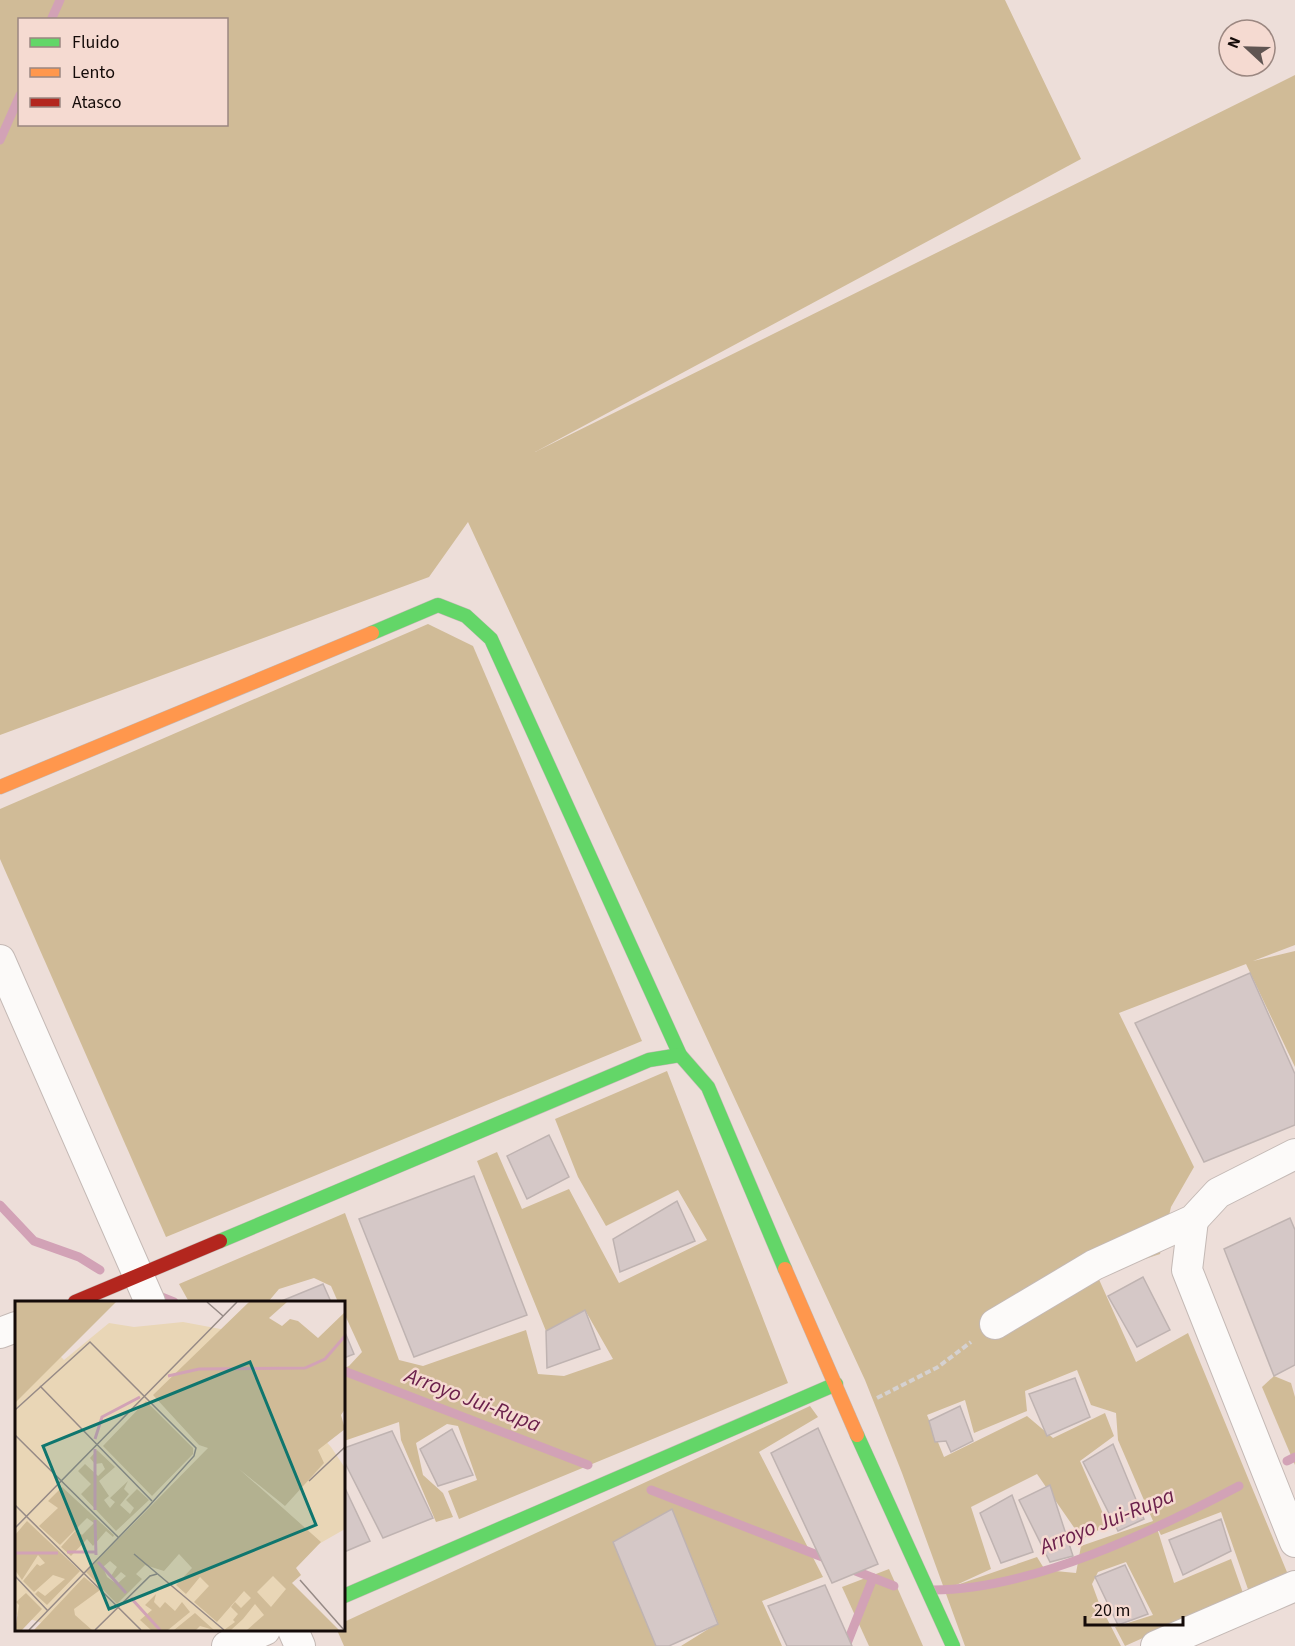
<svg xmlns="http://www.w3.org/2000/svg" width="1295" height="1646" viewBox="0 0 1295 1646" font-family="'Source Sans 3',sans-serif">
<rect width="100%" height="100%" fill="#edded9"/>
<g fill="#d0bb97" fill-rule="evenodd">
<path d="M0,0H1005L1081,159L535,452L1295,75V945L1253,961L1295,951V1067L1246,964L1119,1013L1194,1167L1171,1207L1160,1254L1097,1275L1136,1362L1188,1333L1289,1577L1250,1595L1221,1512L1161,1535L1156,1525L1174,1583L1231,1559L1243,1593L1125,1646L1115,1627L1153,1615L1126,1562L1098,1572L1092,1584L1099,1603L1121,1646H965L902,1473L865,1380L468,522L429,577L0,735ZM20,20H226V124H20ZM1077,1370L1091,1405L1116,1413L1118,1440L1153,1521L1081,1546L1076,1573L1045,1570L1037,1557L954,1586L991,1569L971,1507L1037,1474L1082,1539L1108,1525L1080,1461L1114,1436L1105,1413L1053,1438L1027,1416L944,1457L927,1415L965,1400L974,1433L1027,1411L1025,1391Z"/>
<path d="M428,624L473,646L642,1041L166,1237L0,859V809Z"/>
<path d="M667,1071L788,1383L459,1519L448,1491L477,1480L458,1426L447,1424L416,1443L423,1475L443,1493L453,1517L436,1522L401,1440L399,1422L344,1441V1368L349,1366L362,1352L344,1313V1302H338L331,1286L314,1278L279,1289L268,1302H189L179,1284L345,1213L399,1360L423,1366L526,1330L538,1374L564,1376L613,1359L585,1310L546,1331L477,1161L497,1152L522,1209L569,1189L619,1283L707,1240L678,1190L606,1226L578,1177L555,1119Z"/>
<path d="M1274,1376L1291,1383L1295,1397V1465L1262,1387Z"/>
<path d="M810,1406L818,1417L759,1452L823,1577L762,1601L782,1646H681L718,1623L672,1509L659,1646H344L337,1630H344V1622Z"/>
<path d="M889,1569L923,1646H869L842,1587Z"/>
</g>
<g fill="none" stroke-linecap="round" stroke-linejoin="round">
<g stroke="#d2a2b6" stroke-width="9">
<path d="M51,20L60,0"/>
<path d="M0,140L20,95"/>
<path d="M0,1205L34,1241L79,1257L100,1270"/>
<path d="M159,1296L174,1302"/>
<path d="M344,1371L588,1465"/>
<path d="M1287,1461L1295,1457"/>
<path d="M651,1490L830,1560"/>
<path d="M848,1568L894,1586"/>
<path d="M933,1590C1031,1590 1154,1531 1239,1486"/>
<path d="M846,1646L873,1578"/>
</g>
</g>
<g fill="#d5c8c7" stroke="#bfb3b1" stroke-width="1.5">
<path d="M1250,973L1295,1074V1125L1204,1162L1135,1023Z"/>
<path d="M549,1135L569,1177L527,1199L507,1156Z"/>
<path d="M474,1176L527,1315L414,1357L359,1219Z"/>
<path d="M677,1201L695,1241L620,1272L613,1239Z"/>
<path d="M1290,1218L1295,1230V1365L1274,1376L1224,1249Z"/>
<path d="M1143,1277L1170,1330L1137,1347L1108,1296Z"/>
<path d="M323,1284L331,1302H279Z"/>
<path d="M585,1310L600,1349L547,1368L546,1331Z"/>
<path d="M344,1330L354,1354L344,1358Z"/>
<path d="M1075,1378L1090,1417L1047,1436L1029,1394Z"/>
<path d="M960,1406L973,1441L951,1452L946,1441L935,1442L929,1421Z"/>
<path d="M818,1428L878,1564L832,1583L771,1453Z"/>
<path d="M452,1429L473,1475L438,1486L420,1449Z"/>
<path d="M392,1431L433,1518L383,1538L344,1461V1448Z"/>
<path d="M1113,1444L1144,1519L1118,1531L1083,1462Z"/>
<path d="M1050,1485L1073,1556L1050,1562L1019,1500Z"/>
<path d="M344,1486L370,1541L344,1552Z"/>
<path d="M1012,1495L1033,1552L1001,1563L980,1513Z"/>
<path d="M672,1509L718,1624L669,1646H656L613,1542Z"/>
<path d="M1221,1519L1231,1551L1183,1575L1169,1540Z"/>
<path d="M1125,1565L1148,1614L1118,1625L1095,1577Z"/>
<path d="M825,1585L852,1646H787L768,1606Z"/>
</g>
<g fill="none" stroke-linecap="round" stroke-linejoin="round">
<g stroke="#c4b9b5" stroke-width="32">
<g id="street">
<path d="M0,960L150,1302"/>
<path d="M1193,1220L1187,1270L1295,1542"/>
<path d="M995,1324L1094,1265L1193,1220L1218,1193L1295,1154"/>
<path d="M0,1333L16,1327"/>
<path d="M293,1630L300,1646"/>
<path d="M227,1646L265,1630"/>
<path d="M1156,1646L1295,1586"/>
</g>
</g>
<g stroke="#c4b9b5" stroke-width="15">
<g id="fast">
<path d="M372,633L438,605L466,616L491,639L680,1055L708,1087L785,1269"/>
<path d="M220,1241L649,1060L680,1055"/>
<path d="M857,1435L953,1646"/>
<path d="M344,1596L836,1384"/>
</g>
</g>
<g stroke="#c4b9b5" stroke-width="15">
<g id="slow">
<path d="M0,787L372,633"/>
<path d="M785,1269L857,1435"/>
</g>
</g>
<g stroke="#c4b9b5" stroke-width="15">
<path id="jam" d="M75,1302L220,1241"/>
</g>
<path stroke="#d5d1d0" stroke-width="4" stroke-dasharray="6 3" stroke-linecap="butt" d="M877,1398L938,1367L971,1342"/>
<use href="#street" stroke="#fcfaf9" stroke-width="30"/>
<use href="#fast" stroke="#63d668" stroke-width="14"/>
<use href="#slow" stroke="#ff974d" stroke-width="14"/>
<use href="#jam" stroke="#b3261e" stroke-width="14"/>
</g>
<g text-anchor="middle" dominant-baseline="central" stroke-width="5" stroke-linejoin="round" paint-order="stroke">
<g font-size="22" font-style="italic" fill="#6b204b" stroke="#f5dad1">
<text transform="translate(473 1400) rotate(21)">Arroyo Jui-Rupa</text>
<text transform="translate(1107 1521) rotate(-22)">Arroyo Jui-Rupa</text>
</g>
</g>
<g transform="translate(15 1301)">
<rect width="330" height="330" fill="#edded9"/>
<path d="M0,16L25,34L49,59L94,22L119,26L168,21L211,29L316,146L330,167V228L302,244L282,263L273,288L249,329H48L0,313Z" fill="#e9d6b6"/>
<path d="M0,1H101L0,102ZM234,1H272L254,17L267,25L275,18L283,20L303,37L330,11V108L326,114L330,128L303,149L309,162L270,205L224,168L306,241L281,267L286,274L277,282L324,329H232L249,314L240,303L228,318L216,329H209L220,321L218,319L223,313L216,306L220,301L226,307L236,297L229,290L202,321L179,301L194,285L185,276L171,293L161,284L177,267L164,253L149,270L130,264L121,273L127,278L102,303L71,271L193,147L184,144L138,94ZM95,260L102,266L96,275L99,278L106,271L111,275L102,283L92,276L88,266ZM258,275L271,288L256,306L242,291ZM131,100L178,147V153L137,195L88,145ZM82,149L100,166L84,180L94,195L89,199L95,207L100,201L95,197L113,180L109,188L114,193L105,204L115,213L119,207L111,199L122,188L134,199L101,230L66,193L76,183L63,170L70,163L83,175L90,168L87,162L80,163L75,157ZM47,186L99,234L98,236L91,230L78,245L72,238L56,255L46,246L61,229L67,234L79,222L72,217L45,244L24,225L43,207L33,200ZM12,220L65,270L32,304L20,293L23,290L30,295L50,278L38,274L19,291L8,280L22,263L25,265L30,262L23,254L7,279L0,269V234ZM69,276L85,289L59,308L60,314L77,329H19ZM11,292L27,308L7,329H0L4,304L1,301ZM141,293L139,301L145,307L150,301L160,310L167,301L175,311L153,329H136L125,319L137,309L130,304ZM180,312L199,329L185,325L181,329H159Z" fill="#d0bb97" fill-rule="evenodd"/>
<path fill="none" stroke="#d2a2b6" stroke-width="3" d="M153,75L184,68L290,67L310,58L330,35M80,138L87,116L125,96M80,148V209M80,219L81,254M52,251H81M0,252H43M83,261L111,292M116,297L145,329"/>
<path fill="none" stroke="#968a86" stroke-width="1.5" d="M192,1L208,15M25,85L137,200M0,109L75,41L181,147L179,155L134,205L14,329M0,134L103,236M294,180L330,146M0,204L126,329M0,227L222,1M119,253L209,329M0,275L33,310M285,279L329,329M80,329L135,275L142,273"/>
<path fill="#0f766e" fill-opacity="0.15" stroke="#0f766e" stroke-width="3" d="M235,61L301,224L94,308L28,145Z"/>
<rect width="330" height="330" fill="none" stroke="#140b09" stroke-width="3"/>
</g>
<rect x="18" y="18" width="210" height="108" fill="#f5dad1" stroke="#9b8781" stroke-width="1.5"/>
<rect x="30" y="38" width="30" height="9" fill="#63d668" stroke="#9b8781" stroke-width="1.5"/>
<text x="72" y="48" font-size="18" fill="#140b09">Fluido</text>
<rect x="30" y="68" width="30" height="9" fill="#ff974d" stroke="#9b8781" stroke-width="1.5"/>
<text x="72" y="78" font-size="18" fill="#140b09">Lento</text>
<rect x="30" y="98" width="30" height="9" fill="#b3261e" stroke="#9b8781" stroke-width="1.5"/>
<text x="72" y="108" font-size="18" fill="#140b09">Atasco</text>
<g transform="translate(1247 48) rotate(292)"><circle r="28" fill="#f5dad1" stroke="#9b8781" stroke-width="1.5"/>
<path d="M0-4.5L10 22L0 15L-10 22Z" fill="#605552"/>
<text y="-9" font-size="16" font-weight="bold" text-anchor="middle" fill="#140b09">N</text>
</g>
<path d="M1085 1616v9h98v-9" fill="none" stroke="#140b09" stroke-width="3"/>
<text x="1094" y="1616" font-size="18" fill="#140b09" stroke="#f5dad1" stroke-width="4.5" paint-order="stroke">20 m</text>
</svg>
